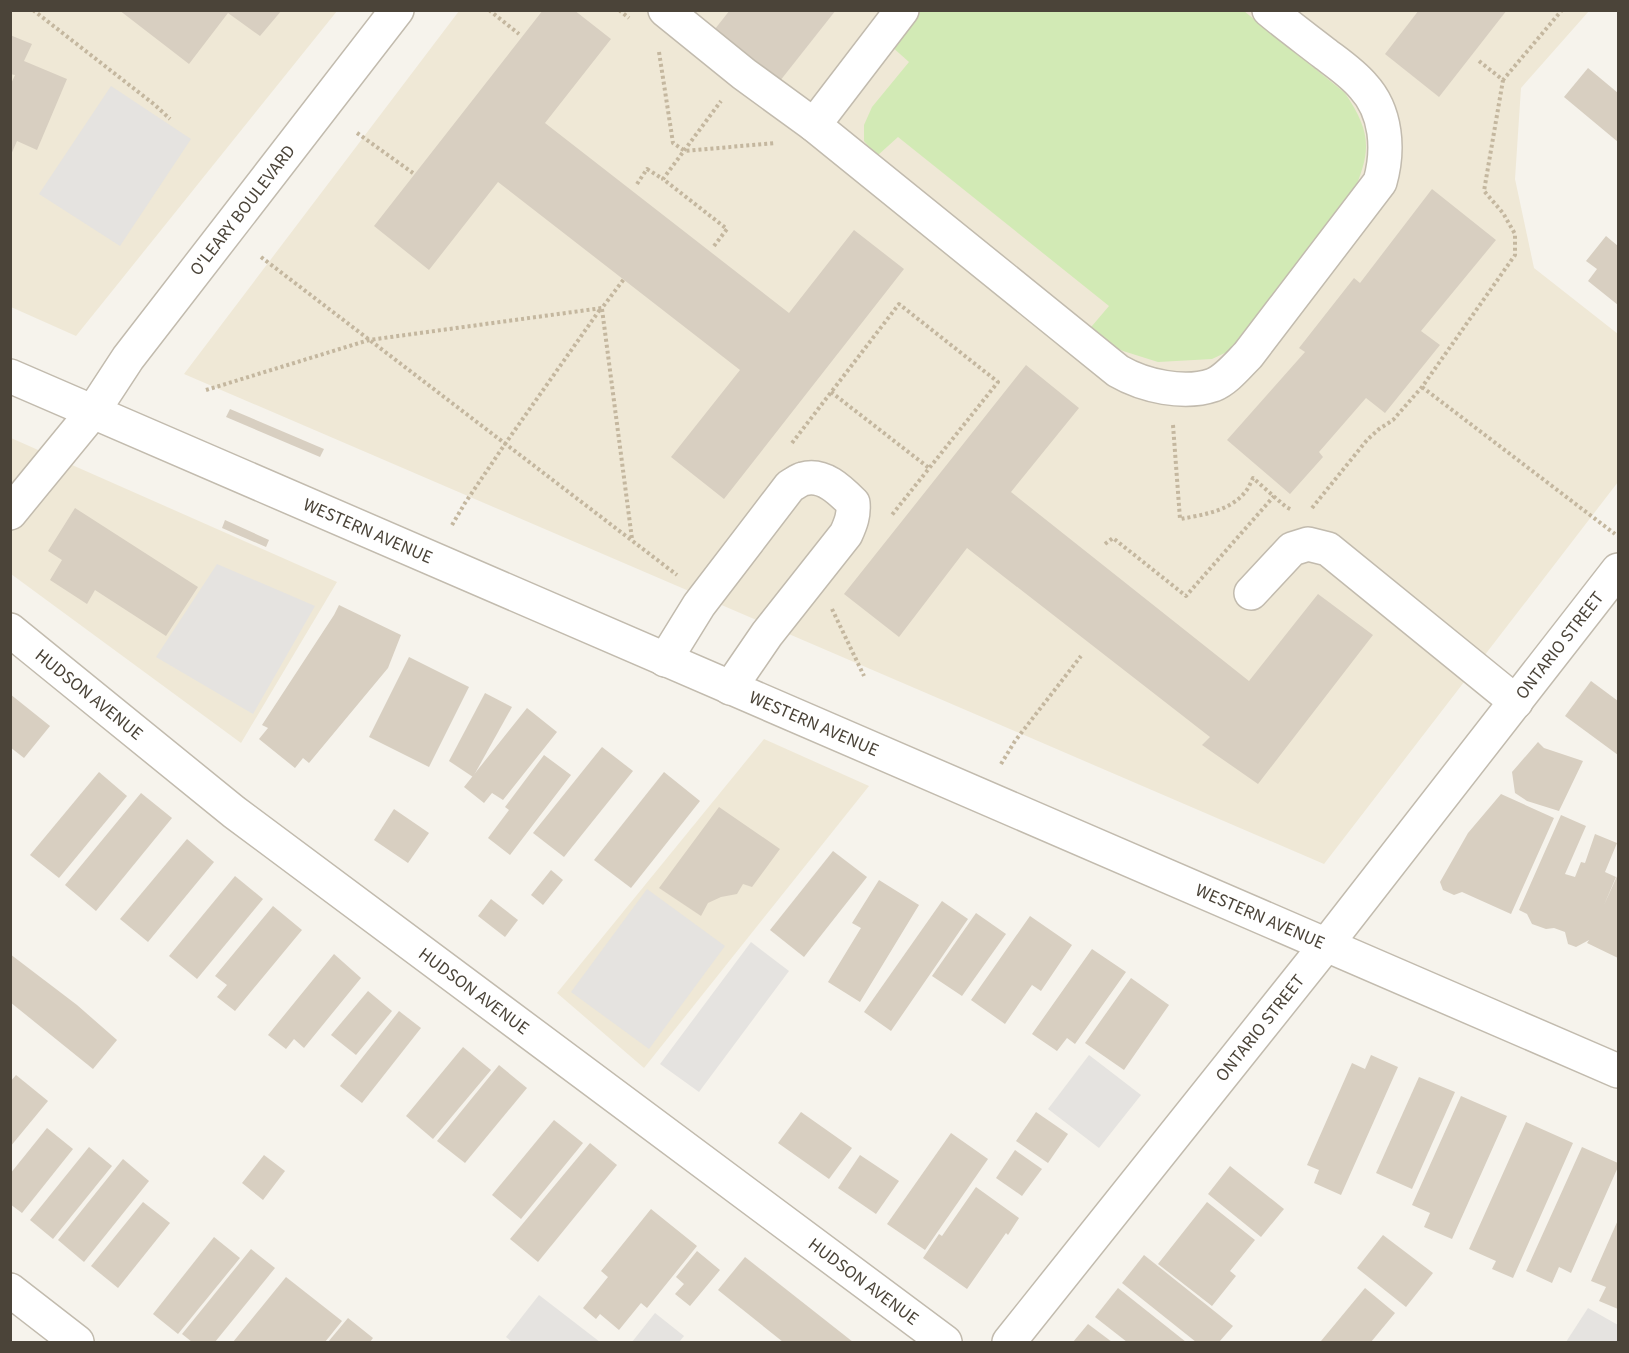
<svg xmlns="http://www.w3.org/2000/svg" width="1629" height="1353" viewBox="0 0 1629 1353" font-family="'Source Sans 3',sans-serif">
<rect width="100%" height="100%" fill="#f6f3ec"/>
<g fill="#efe8d6">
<path d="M11,11H337L76,336L11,307Z"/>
<path d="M459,11H1589L1521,88L1515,179L1534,268L1618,334V482L1324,864L184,374Z"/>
<path d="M11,438L337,582L241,743L11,574Z"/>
<path d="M764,739L869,786L644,1068L557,993Z"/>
</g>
<path fill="#d2eab5" d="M921,11H1244L1345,93C1371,132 1372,150 1353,193L1229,351L1212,359L1158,362L1123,351L1086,333L1109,306L898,137L877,156L864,141V125L872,107L909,62L891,46Z"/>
<g fill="#e5e3e0">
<path d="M111,86L191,139L120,246L39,194Z"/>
<path d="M217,564L315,606L253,714L156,657Z"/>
<path d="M647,889L725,946L649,1049L571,992Z"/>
<path d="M751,942L789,971L699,1092L660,1064Z"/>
<path d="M1089,1055L1141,1095L1099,1148L1048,1109Z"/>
<path d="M539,1295L600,1342H512L506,1337Z"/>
<path d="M1588,1308L1618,1325V1342H1566Z"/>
<path d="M655,1313L684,1336L679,1342H632Z"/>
</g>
<g fill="#d8cfc1">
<path d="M119,10H282L260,36L228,13L189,64Z"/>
<path d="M543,10H574L611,39L545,123L789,313L854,230L904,269L724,499L671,457L740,370L498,182L429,270L374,226Z"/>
<path d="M730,10H836L776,86L711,34Z"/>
<path d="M1419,10H1507L1439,97L1385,54Z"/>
<path d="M10,35L32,44L24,61L67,79L37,150L17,141L10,157V86L15,75L10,74Z"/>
<path d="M1588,68L1618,93V142L1564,97Z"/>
<path d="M1432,189L1496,240L1421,331L1440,345L1385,413L1366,398L1319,452L1323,457L1290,494L1227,440L1305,352L1299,348L1354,278L1360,283Z"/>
<path d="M1606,236L1618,246V305L1588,281L1597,269L1586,261Z"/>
<path d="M1026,365L1079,408L1011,492L1249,681L1318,594L1373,635L1258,784L1202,745L1210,737L967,548L899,637L844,594Z"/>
<path d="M230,409L324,449L320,457L226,417Z"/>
<path d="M75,508L198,587L166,636L95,590L87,604L50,580L62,560L48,551Z"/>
<path d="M225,520L269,540L266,547L222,528Z"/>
<path d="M339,605L401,635L388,668L309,763L303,758L295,768L259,739L268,728L262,725L334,615Z"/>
<path d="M409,657L469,687L429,767L369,737Z"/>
<path d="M1591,681L1618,701V755L1565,716Z"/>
<path d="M485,693L512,707L473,777L449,761Z"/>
<path d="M10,694L50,726L24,758L10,747Z"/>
<path d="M527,708L557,732L503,800L492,793L484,803L464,787Z"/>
<path d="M1538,742L1544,748L1583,761L1559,811L1527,801L1515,793L1512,772Z"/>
<path d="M602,747L633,771L564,857L533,833Z"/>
<path d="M544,755L571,775L510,855L488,838L509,810L505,807Z"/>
<path d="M99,772L127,796L59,878L30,855Z"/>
<path d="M664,772L700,801L631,888L594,860Z"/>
<path d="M141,793L172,818L96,911L65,885Z"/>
<path d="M1501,794L1554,818L1511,914L1462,892L1454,895L1443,890L1440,882L1468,833Z"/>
<path d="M719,807L780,849L752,887L743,884L737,894L721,897L708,903L701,916L659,888Z"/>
<path d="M394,809L429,833L408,863L374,840Z"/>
<path d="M1561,815L1586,826L1565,874L1575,877L1581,862L1585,863L1595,834L1617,843L1605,872L1616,877L1604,905L1618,874V958L1587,943L1589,940L1576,947L1568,944L1565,932L1554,928L1546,929L1532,924L1527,914L1519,910Z"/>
<path d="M187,839L214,862L148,942L120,919Z"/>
<path d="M833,851L867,877L804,957L770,930Z"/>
<path d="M551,870L563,880L543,905L531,895Z"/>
<path d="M235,876L263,899L197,979L169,956Z"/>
<path d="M879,880L919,905L860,1002L828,982L861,928L852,923Z"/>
<path d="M491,899L518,920L505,937L478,916Z"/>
<path d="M942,901L968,919L891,1031L864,1012Z"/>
<path d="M273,906L302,930L235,1011L217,997L227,985L215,976Z"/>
<path d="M976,913L1006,934L962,996L932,976Z"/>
<path d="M1030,916L1072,945L1041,991L1032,985L1005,1024L971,1000Z"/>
<path d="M1092,949L1126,972L1075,1044L1067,1038L1057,1051L1032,1034Z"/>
<path d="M10,954L77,1005L117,1040L93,1069L10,1002Z"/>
<path d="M334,954L361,978L304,1048L294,1039L286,1049L268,1035Z"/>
<path d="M1131,978L1169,1005L1124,1070L1085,1043Z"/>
<path d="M368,991L392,1011L356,1055L331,1035Z"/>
<path d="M399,1011L421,1028L362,1103L340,1086Z"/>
<path d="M463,1047L491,1070L433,1139L406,1116Z"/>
<path d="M1371,1055L1398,1067L1341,1195L1314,1183L1319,1170L1307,1165L1352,1063L1365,1069Z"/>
<path d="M499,1065L527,1088L465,1163L437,1141Z"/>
<path d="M16,1075L48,1101L10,1147V1082Z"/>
<path d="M1419,1077L1455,1092L1412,1189L1376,1173Z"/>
<path d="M1461,1096L1507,1116L1452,1239L1424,1227L1430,1213L1412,1205Z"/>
<path d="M801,1112L852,1148L829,1179L778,1143Z"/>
<path d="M1036,1112L1068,1134L1048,1163L1016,1141Z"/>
<path d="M554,1120L583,1143L521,1219L492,1195Z"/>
<path d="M1526,1122L1573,1143L1513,1278L1492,1269L1496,1261L1469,1249Z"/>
<path d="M47,1128L73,1149L22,1213L10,1204V1174Z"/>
<path d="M951,1133L988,1159L925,1250L887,1224Z"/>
<path d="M590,1143L617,1165L538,1262L510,1239Z"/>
<path d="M89,1147L112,1166L53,1239L30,1220Z"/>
<path d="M1582,1147L1618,1163V1167L1571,1273L1559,1267L1552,1283L1526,1271Z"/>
<path d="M1015,1150L1042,1169L1022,1196L996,1178Z"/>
<path d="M264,1155L285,1171L263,1200L242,1183Z"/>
<path d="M860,1155L899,1181L876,1214L838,1188Z"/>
<path d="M123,1159L149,1181L84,1262L58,1240Z"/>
<path d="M1230,1166L1284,1209L1261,1237L1208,1194Z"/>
<path d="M976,1187L1019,1218L1008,1235L1006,1233L967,1289L923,1258L939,1234L942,1236Z"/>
<path d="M143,1202L170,1223L118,1288L91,1266Z"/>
<path d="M1207,1202L1255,1240L1230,1271L1236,1276L1212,1306L1158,1264Z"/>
<path d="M651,1209L697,1246L647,1308L641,1303L619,1330L600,1314L596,1319L583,1308L608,1277L601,1271Z"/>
<path d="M1618,1220V1309L1599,1301L1606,1287L1591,1281Z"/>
<path d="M1383,1235L1433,1273L1406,1307L1357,1268Z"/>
<path d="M214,1237L240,1258L178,1334L153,1314Z"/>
<path d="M251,1249L275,1268L215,1342H192L182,1334Z"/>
<path d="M697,1251L720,1270L690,1306L675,1294L684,1284L676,1277Z"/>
<path d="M1144,1255L1233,1326L1219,1342H1196L1122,1283Z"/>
<path d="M745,1257L787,1290L853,1342H783L718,1290Z"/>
<path d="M286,1277L342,1321L325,1342H233Z"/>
<path d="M1118,1288L1186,1342H1127L1095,1317Z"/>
<path d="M1365,1288L1395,1313L1371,1342H1322L1321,1341Z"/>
<path d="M348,1318L373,1338L370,1342H328Z"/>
<path d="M1088,1324L1112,1342H1073Z"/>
</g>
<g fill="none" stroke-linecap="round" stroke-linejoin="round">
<g stroke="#c2bbae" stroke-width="36">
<g id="minor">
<path d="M665,10L744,74L814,125L1118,371C1144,386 1184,395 1213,385C1226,380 1238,365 1248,355L1380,182C1389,150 1387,112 1363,86C1352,73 1337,63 1324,53C1306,39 1287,25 1269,10"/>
<path d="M814,125L902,10"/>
<path id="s1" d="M10,376L1618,1071"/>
<path id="s2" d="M10,513L92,413L128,358L397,10"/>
<path d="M1251,593L1292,549L1308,544L1328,549L1516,702"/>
<path id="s3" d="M10,630L234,812L945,1342"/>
<path d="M665,660L699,605L790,486C794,484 799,480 803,479C823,473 840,490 853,503C854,515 851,523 846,534L767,634L730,688"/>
<path d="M10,1290L77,1342"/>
<path id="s4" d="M1009,1342L1326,945L1618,570"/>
</g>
</g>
<g stroke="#c4b79f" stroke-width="4" stroke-dasharray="3 3" stroke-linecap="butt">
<path d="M33,10L155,105L170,119"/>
<path d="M489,10L519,34"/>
<path d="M619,10L629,18"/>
<path d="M659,52L673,143L685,151L775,143"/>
<path d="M1479,61L1503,80L1562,10"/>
<path d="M357,133L413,173"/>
<path d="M637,184L647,169L663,179"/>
<path d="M714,246L727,229L663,179L721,101"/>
<path d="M261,257L677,575"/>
<path d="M602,309L632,539"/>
<path d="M1422,387L1615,534"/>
<path d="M206,390L369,340L602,308L624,279"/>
<path d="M831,392L929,468"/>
<path d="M1173,425L1180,519C1202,515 1231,511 1246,491C1249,487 1251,482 1253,478L1286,507L1292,510"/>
<path d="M792,443L899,304L998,382L891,516"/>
<path d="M1312,508L1367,440L1379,429L1393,420L1422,387L1515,255V234L1503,213L1484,191L1503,80"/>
<path d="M452,525L465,503L505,444L601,308"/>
<path d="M1105,544L1113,538L1186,596L1274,496"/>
<path d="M832,609L864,676"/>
<path d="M1001,764L1015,741L1081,656"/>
</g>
<use href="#minor" stroke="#fff" stroke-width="33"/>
</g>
<g text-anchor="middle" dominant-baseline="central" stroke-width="5" stroke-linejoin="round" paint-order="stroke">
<g font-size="18" fill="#4b4439" stroke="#fff">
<text stroke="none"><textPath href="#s2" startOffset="382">O'LEARY BOULEVARD</textPath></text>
<text stroke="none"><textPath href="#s1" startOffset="390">WESTERN AVENUE</textPath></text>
<text stroke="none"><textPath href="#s4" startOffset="888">ONTARIO STREET</textPath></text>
<text stroke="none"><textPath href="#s3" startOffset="102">HUDSON AVENUE</textPath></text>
<text stroke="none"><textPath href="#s1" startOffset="876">WESTERN AVENUE</textPath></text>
<text stroke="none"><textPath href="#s1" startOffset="1362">WESTERN AVENUE</textPath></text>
<text stroke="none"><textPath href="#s3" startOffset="588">HUDSON AVENUE</textPath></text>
<text stroke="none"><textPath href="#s4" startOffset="402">ONTARIO STREET</textPath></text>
<text stroke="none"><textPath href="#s3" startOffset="1074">HUDSON AVENUE</textPath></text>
</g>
</g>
<rect width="1629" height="1353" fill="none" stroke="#4b4439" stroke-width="24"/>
</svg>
